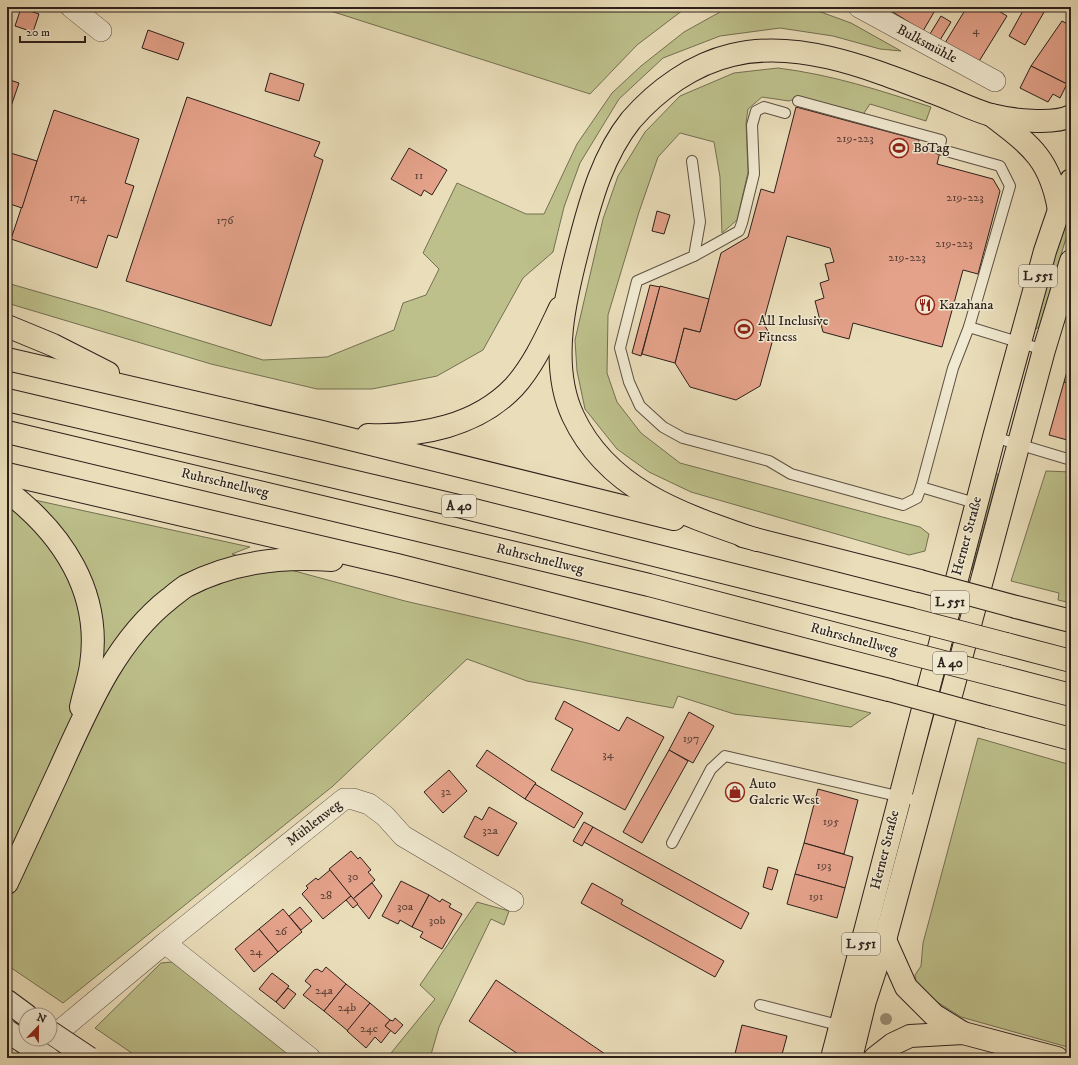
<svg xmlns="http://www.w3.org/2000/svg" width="1078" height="1065" viewBox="0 0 1078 1065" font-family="'IM FELL DW Pica',serif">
<rect width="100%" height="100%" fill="#eadeba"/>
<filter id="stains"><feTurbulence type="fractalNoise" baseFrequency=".005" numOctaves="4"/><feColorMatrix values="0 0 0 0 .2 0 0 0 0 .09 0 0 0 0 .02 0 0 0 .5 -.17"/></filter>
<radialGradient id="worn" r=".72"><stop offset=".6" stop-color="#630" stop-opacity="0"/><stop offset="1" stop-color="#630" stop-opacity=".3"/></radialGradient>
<g fill="#bdc08b" stroke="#747053">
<path d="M318,7H687L637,45L590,94Z"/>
<path d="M729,7H807L851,23L901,51L880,49L833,36L780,28L720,36L663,58L619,99L580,163L564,207L553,252L523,278L483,350L437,376L372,389H317L211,364L7,303V283L101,310L263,360L327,357L394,330L403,303L426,295L439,269L423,253L457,183L526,214H544L577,144L612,93L641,66L684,32Z"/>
<path d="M778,68C833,75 879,90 931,107L926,121L870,104L862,116L797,98L789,101L762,97L748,109L746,123L748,172L737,220L722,233L720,177L714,142L680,133L658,157L639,212L608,315L607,373L617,402L641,433L680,463L920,527L929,534L925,551L909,555L691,492L649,472L617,449L585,409L577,371L575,340L603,219L618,176L645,132L680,96L734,73Z"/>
<path d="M1071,196V222L1039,327L1034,330Z"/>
<path d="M995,471L998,475L972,570L964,568Z"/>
<path d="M1046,471L1071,472V603L1058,600L1059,593L1011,581Z"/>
<path d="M7,494L250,547L232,554L405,601L583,642L871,713L851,727L734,714L678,696L673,708L527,681L467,659L333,786L63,1003L7,965Z"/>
<path d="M978,738L1071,765V1048L961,1017L934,1000L916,982L915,975L921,966L923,943Z"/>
<path d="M477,902L509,911L504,925L491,919L439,1027L430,1058H387L435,999L420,985Z"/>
<path d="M172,962L295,1058H139L95,1028L161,963Z"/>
</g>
<g fill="#e4a28a" stroke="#2c201b">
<path d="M885,7H937L923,31Z"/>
<path d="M967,7H992L1007,16L978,63L945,43Z"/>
<path d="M1025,7H1047L1025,45L1009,36Z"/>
<path d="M21,8L39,14L33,32L15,26Z"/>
<path d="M941,16L951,22L940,40L930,34Z"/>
<path d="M1062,21L1071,26V86L1031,66Z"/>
<path d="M148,30L184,43L178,60L142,48Z"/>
<path d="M1031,66L1067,84L1060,98L1053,94L1048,102L1020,88Z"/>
<path d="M270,73L304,84L299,101L265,91Z"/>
<path d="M7,79L19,83L7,118Z"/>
<path d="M187,97L320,142L314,156L323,160L271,326L126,281Z"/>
<path d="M796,107L919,140L918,146L940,152L937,164L993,179L1000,191L978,274L963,270L942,347L853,323L849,339L823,332L815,301L824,298L820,283L829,280L825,264L834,262L830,248L787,236L763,323L773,339L760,386L736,400L690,387L675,363L684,328L700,332L721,253L748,237L761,189L774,193Z"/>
<path d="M54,110L139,139L125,183L134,186L117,238L108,235L97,268L11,239Z"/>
<path d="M409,148L447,170L432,195L424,190L421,196L391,179Z"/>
<path d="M7,152L37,161L22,208L7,203Z"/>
<path d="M657,211L670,215L664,234L652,231Z"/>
<path d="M650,285L660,287L641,356L632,353Z"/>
<path d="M660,286L709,299L700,332L684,328L675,363L642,354Z"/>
<path d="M1071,357V384L1064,382Z"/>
<path d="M1064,382L1071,384V441L1049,435Z"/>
<path d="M564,701L619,731L627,717L664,737L625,810L551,770L573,729L555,719Z"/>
<path d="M689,712L714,726L693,763L669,750Z"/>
<path d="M487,750L536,783L525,799L476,766Z"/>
<path d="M669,750L688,761L642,843L623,832Z"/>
<path d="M449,770L467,791L443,813L424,792Z"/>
<path d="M535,784L583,813L574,828L525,799Z"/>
<path d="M818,789L858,800L844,854L804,843Z"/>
<path d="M489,807L517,823L498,856L464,837L475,816L482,820Z"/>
<path d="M584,822L593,827L582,846L573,841Z"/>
<path d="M593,827L749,913L741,929L584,842Z"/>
<path d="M804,843L853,857L845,888L795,874Z"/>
<path d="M351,851L358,859L360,857L371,870L368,872L375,880L353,899L329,869Z"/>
<path d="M768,867L778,870L772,890L763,887Z"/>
<path d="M330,870L351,896L323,919L302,894L308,888L306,886L316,878L318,880Z"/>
<path d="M795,874L845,888L837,918L787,904Z"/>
<path d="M401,881L429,895L412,927L400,920L398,924L382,916Z"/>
<path d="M372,883L382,896L369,919L353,899Z"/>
<path d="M592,883L623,900L621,904L724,961L715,977L581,903Z"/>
<path d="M429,895L440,902L442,899L451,904L449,907L462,914L442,949L420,937L423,932L412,927Z"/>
<path d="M351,896L358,904L353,908L346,900Z"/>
<path d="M300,907L312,921L301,930L289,916Z"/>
<path d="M283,909L302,932L278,952L259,929Z"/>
<path d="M259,929L278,952L254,972L235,949Z"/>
<path d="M326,967L346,984L324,1011L303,995L311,986L305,981L314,970L317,969L322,972Z"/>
<path d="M272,973L289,986L276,1002L259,989Z"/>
<path d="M496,980L611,1058H524L469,1021Z"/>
<path d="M346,984L370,1003L348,1031L324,1011Z"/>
<path d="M288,988L296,994L284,1009L276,1002Z"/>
<path d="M370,1003L390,1020L385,1026L391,1030L381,1043L375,1037L366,1048L347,1031Z"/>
<path d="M395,1018L403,1025L395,1034L385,1026L390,1020L393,1021Z"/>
<path d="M742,1025L787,1036L781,1058H734Z"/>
</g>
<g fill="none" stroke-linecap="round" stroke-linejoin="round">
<g stroke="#5c5043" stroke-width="12">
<g id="lane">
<path d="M798,101L941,140L939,149L1000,166L1010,186L969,327L953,368L921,487"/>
<path d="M692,161L700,222L694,256L637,281L620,348L629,382L640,406L663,427L683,438L769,461L791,474L903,505L917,498L921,487L975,503"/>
<path d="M694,256L739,231L742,223L754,174L752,125L756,111L764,107L785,113"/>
<path d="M969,327L1044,350"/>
<path d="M994,437L1071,460"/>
<path d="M672,843L711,769L725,756L923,802"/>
<path d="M760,1005L842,1026"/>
</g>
</g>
<g stroke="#5c5043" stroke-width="22">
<g id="street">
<path d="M71,7L101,31"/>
<path d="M859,7L995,81"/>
<path d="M165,943L344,799H353L369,804L385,816L403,836L513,901"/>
<path d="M27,1058L165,943L310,1058"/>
</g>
</g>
<g stroke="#2c201b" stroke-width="24">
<path id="secondary" d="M7,1001L26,1015"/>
</g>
<g stroke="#2c201b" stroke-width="24">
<g id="primary">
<path d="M832,1058L994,437L1045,251L1059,210L1071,180"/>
<path d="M851,1058L865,1001L885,940L1044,350L1071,261"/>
</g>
</g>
<g stroke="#2c201b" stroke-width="24">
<g id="highway">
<path d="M991,115C1030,145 1050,158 1059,210"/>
<path d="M7,326L53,345L108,373"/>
<path d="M7,359L318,431L674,519"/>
<path d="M7,400L454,505L910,619"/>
<path d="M7,432L649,585L901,651"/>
<path d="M368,435C420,437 477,426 514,387C534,365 547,335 560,308"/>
<path d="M7,474L397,565L889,690"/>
<path d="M7,491C62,533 102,592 91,665C89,679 84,693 81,707"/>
<path d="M743,536L920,581"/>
<path d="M757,540C684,515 608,491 573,416C548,363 566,294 580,241C591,199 603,155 631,120C657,90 693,64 732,55C797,39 869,68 929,91C950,98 970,109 991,115C1011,120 1053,125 1071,116"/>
<path d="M1016,607L1071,621"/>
<path d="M1006,644L1071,661"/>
<path d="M998,676L1071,695"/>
<path d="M988,717L1071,739"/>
<path d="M7,883C24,846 41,810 58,773C86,712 114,642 169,599C174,595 180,590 186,586C232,562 281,556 332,560"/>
<path d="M885,940L906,987L934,1015L963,1033"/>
<path d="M875,1058L893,1044L910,1036L963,1033L1057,1058"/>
</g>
</g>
<use href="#lane" stroke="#f1ead2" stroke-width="10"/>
<use href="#street" stroke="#f1ead2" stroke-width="21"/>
<use href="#secondary" stroke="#f1ead2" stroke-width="22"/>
<use href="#primary" stroke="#eadeba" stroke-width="22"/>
<use href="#highway" stroke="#eadeba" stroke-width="22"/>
<g stroke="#2c201b" stroke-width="24" stroke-linecap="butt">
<g id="secondary-bridge">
<path d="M7,1031L48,1058"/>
<path d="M50,1032L89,1058"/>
</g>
</g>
<g stroke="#2c201b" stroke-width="24" stroke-linecap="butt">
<g id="highway-bridge">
<path d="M920,581L1016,607"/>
<path d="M910,619L1006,644"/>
<path d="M901,651L998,676"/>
<path d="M889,690L988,717"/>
</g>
</g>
<use href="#secondary-bridge" stroke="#f1ead2" stroke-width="22"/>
<use href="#highway-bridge" stroke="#eadeba" stroke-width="22"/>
</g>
<circle fill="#9a9075" cx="886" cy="1019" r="6"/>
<defs>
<g id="stadium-ring" transform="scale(1)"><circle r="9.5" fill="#f1ead2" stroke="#8f2418" stroke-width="1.5"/><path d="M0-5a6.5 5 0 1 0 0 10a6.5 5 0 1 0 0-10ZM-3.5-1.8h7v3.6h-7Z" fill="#8f2418"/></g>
<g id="restaurant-ring" transform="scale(1)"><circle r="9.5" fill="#f1ead2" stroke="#8f2418" stroke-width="1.5"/><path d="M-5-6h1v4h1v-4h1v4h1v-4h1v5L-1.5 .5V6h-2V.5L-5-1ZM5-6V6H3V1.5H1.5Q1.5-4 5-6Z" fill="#8f2418"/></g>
<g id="shop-ring" transform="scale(1)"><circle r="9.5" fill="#f1ead2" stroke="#8f2418" stroke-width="1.5"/><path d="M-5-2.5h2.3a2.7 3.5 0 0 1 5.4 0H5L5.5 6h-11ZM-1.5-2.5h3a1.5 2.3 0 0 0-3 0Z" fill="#8f2418"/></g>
</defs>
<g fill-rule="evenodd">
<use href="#stadium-ring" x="899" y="148"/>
<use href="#restaurant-ring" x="925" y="305"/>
<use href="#stadium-ring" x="744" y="329"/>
<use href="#shop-ring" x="735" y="792"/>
</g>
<g text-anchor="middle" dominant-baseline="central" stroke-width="3" stroke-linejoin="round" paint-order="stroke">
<g font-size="12" fill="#5a4037">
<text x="976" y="30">4</text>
<text x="855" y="138">219-223</text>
<text x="419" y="175">11</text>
<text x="78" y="197">174</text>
<text x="965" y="197">219-223</text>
<text x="225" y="220">176</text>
<text x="954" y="243">219-223</text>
<text x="907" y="257">219-223</text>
<text x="691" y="738">197</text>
<text x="608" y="754">34</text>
<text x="446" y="791">32</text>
<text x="831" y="821">195</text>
<text x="490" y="830">32a</text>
<text x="824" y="865">193</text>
<text x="353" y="876">30</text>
<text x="326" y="895">28</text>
<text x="816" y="896">191</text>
<text x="405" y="906">30a</text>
<text x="437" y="920">30b</text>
<text x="281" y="931">26</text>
<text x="256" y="951">24</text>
<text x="324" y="990">24a</text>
<text x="347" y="1007">24b</text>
<text x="369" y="1028">24c</text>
</g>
<g fill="#f1ead2" stroke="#675d52" stroke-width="1">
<rect x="1019" y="265" width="38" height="22" rx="3"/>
<rect x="442" y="495" width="34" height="22" rx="3"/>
<rect x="931" y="591" width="38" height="22" rx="3"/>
<rect x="933" y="652" width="34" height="22" rx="3"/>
<rect x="842" y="933" width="38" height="22" rx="3"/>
</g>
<g font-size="13" font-weight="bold" fill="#2c201b">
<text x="1038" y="276">L 551</text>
<text x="459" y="506">A 40</text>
<text x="950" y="602">L 551</text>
<text x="950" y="663">A 40</text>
<text x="861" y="944">L 551</text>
</g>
<g font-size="14" fill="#2c201b" stroke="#f1ead2">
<text transform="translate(927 44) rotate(28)">Bulksmühle</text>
<text transform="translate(225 483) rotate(13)">Ruhrschnellweg</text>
<text transform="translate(967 536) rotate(-75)">Herner Straße</text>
<text transform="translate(540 559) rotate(14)">Ruhrschnellweg</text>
<text transform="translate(854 639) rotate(15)">Ruhrschnellweg</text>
<text transform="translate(314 823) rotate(-38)">Mühlenweg</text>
<text transform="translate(885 850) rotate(-76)">Herner Straße</text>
</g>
<g font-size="14" fill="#2c201b" stroke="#f1ead2" text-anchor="start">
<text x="913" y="148">BoTag</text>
<text x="939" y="305">Kazahana</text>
<text x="758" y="321">All Inclusive<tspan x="758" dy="16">Fitness</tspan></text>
<text x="749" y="784">Auto<tspan x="749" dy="16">Galerie West</tspan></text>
</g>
</g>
<rect width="1078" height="1065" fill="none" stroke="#eadeba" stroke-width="24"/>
<rect x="8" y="8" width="1062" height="1049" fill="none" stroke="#2c201b" stroke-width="2"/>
<rect x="12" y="12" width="1054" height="1041" fill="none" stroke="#2c201b"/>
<g transform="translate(38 1027) rotate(22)"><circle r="19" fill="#f1ead2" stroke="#a29989"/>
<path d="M0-3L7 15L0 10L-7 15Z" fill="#8f2418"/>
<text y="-6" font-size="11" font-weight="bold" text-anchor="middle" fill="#2c201b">N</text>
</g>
<path d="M20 36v6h65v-6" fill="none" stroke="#2c201b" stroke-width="2"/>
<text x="26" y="36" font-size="12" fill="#2c201b" stroke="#f1ead2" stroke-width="3" paint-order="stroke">20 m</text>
<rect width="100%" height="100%" filter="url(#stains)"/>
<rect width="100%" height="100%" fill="url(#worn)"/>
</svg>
